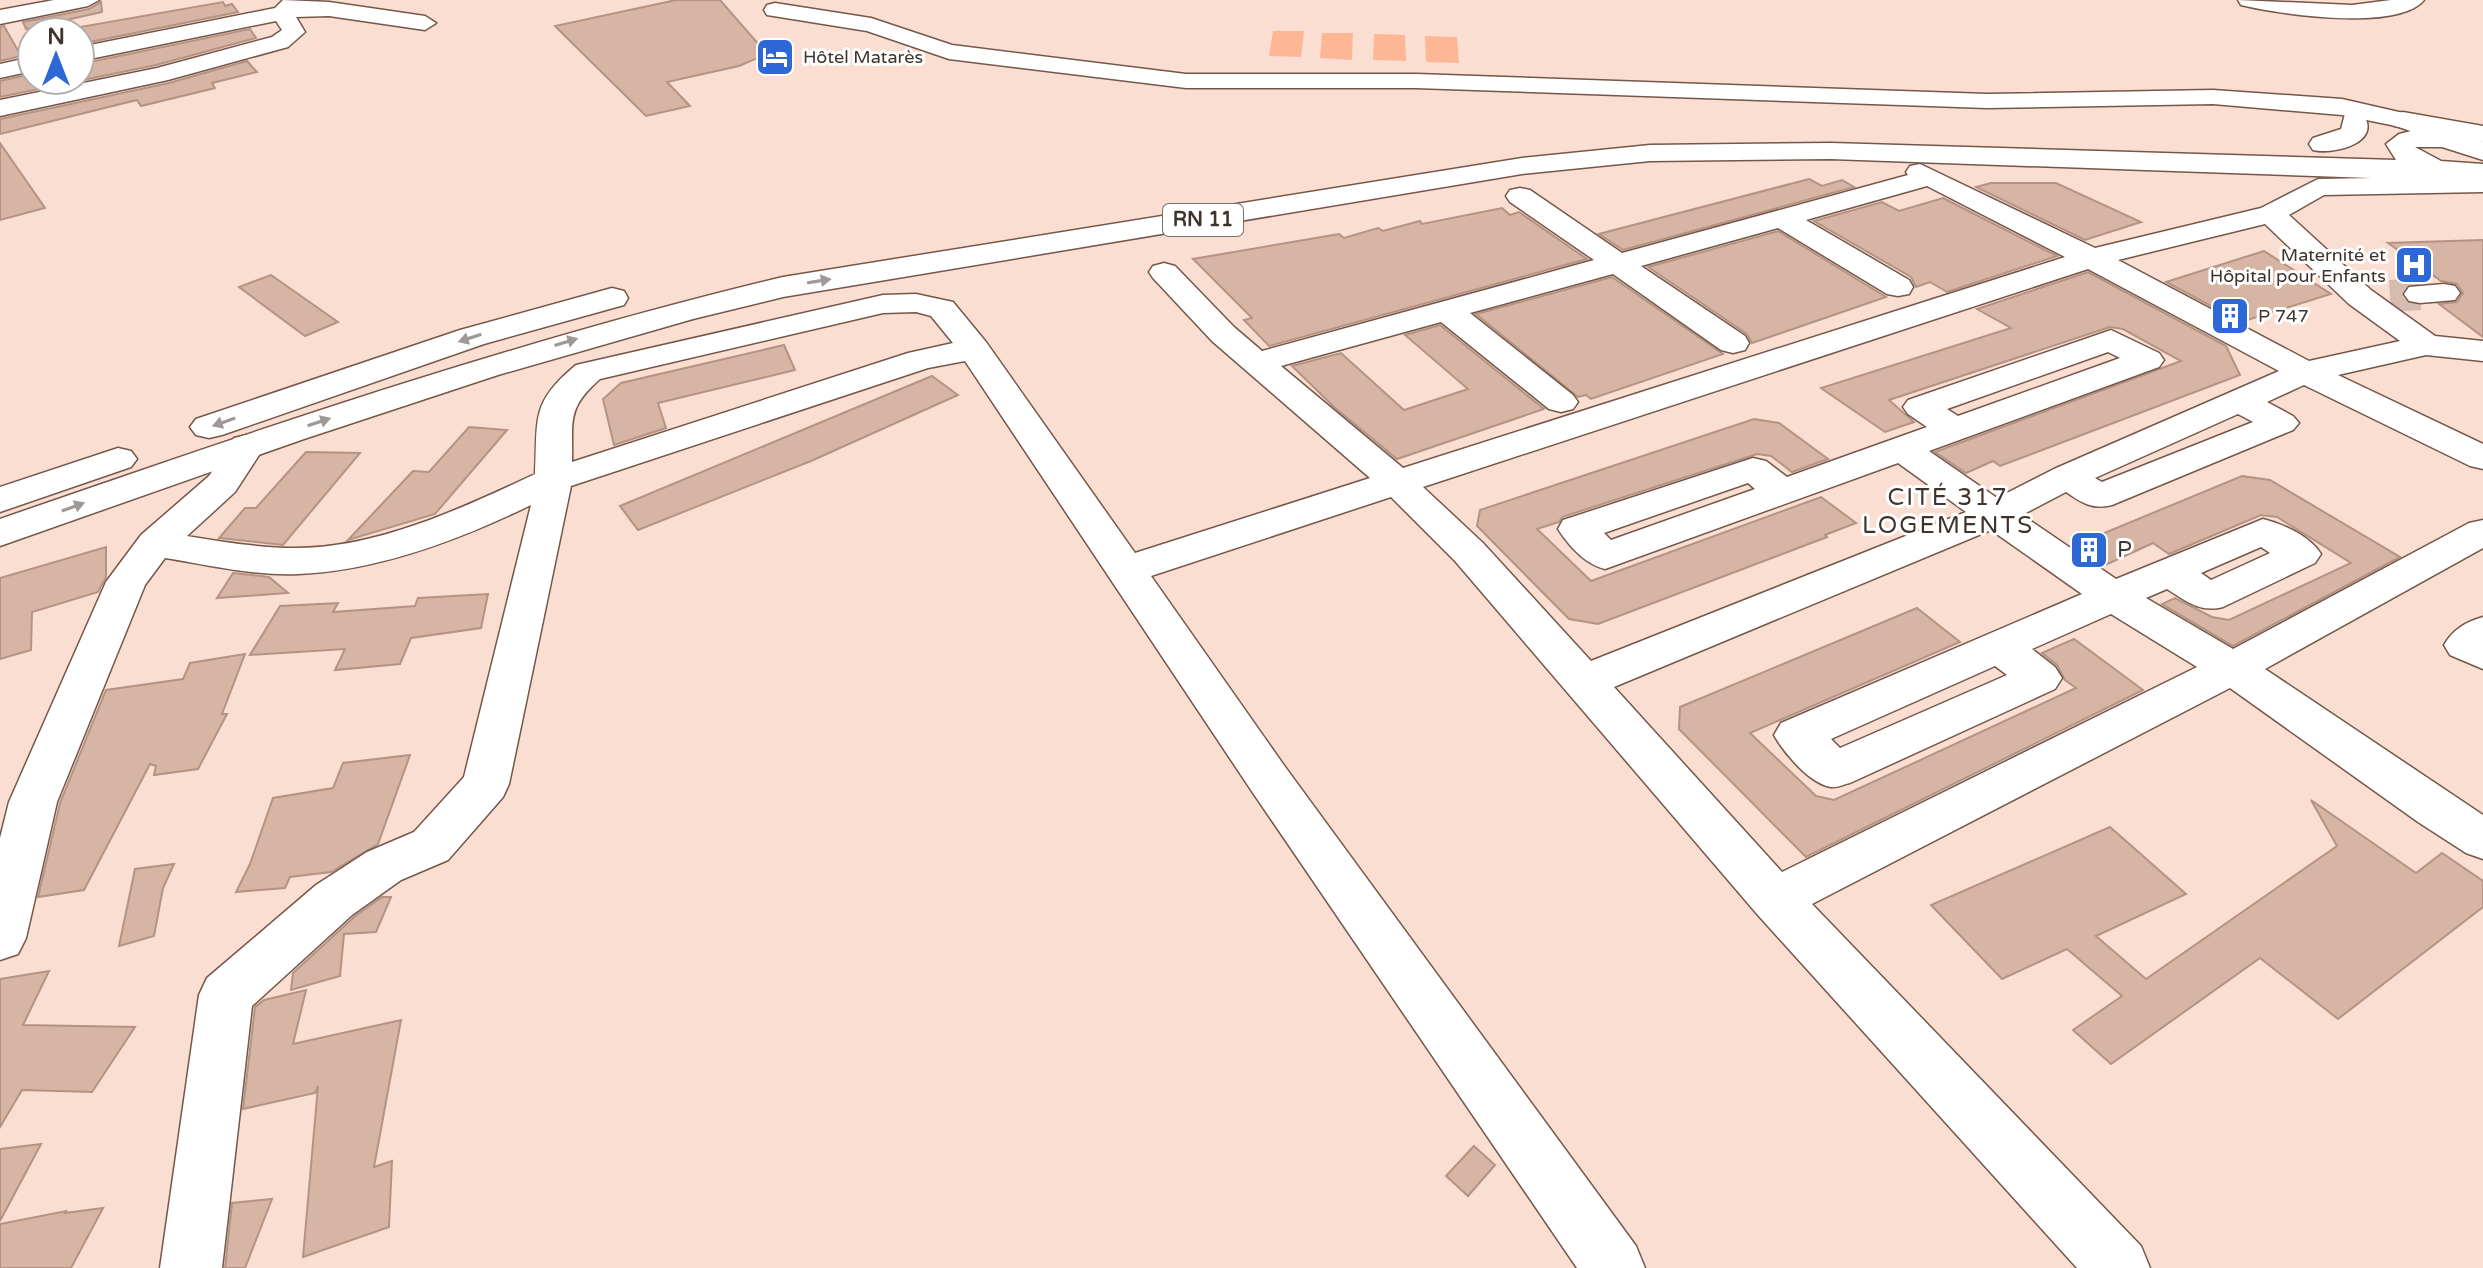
<svg xmlns="http://www.w3.org/2000/svg" width="2483" height="1268" viewBox="0 0 2483 1268" font-family="'Varela Round',sans-serif">
<rect width="100%" height="100%" fill="#faded1"/>
<g fill="#feb795">
<path d="M1273,31H1304L1301,57L1269,56Z"/>
<path d="M1322,33H1353L1352,60L1320,58Z"/>
<path d="M1374,34L1405,35L1406,61L1373,60Z"/>
<path d="M1425,36L1457,37L1459,63L1426,62Z"/>
</g>
<g fill="#d7b5a5" stroke="#b49384" stroke-width="2">
<path d="M676,0H720L767,54L739,66L667,82L690,106L646,116L555,26Z"/>
<path d="M101,2L102,12L26,29L23,22L89,9Z"/>
<path d="M223,2L225,6L232,4L238,12L80,44V27Z"/>
<path d="M4,26L21,56L0,61V27Z"/>
<path d="M250,29L256,38L156,65L0,97V81L31,74L32,80H80V64Z"/>
<path d="M247,61L257,72L212,83L215,88L141,106L137,100L0,134V119L169,83Z"/>
<path d="M0,143L45,208L0,220Z"/>
<path d="M1809,179L1822,186L1842,180L1854,187L1623,250L1599,234Z"/>
<path d="M1991,183H2056L2141,222L2085,240L1976,187Z"/>
<path d="M1943,198L2057,256L1947,292L1930,282L1916,287L1911,277L1814,221L1882,202L1899,211Z"/>
<path d="M1502,208L1510,215L1519,212L1587,259L1269,346L1244,320L1252,318L1193,259L1339,234L1344,238L1378,228L1383,231L1420,221L1422,224Z"/>
<path d="M1778,231L1886,297L1752,343L1747,334L1648,267Z"/>
<path d="M2483,240V337L2439,304L2457,302L2463,293L2457,284L2441,281L2388,243Z"/>
<path d="M2264,251L2331,294L2241,322L2166,282Z"/>
<path d="M2088,272L2226,346L2240,375L2000,466L1993,461L1966,473L1935,452L2181,361L2123,329L2110,327L1889,400L1914,422L1885,432L1821,388L2011,328L1977,309Z"/>
<path d="M271,275L338,322L305,336L239,287Z"/>
<path d="M1612,277L1723,354L1591,399L1586,395L1578,397L1476,314Z"/>
<path d="M1440,325L1544,409L1397,459L1334,407L1292,366L1341,353L1404,410L1468,389L1405,335Z"/>
<path d="M784,345L795,370L658,403L666,428L614,445L603,399L621,383Z"/>
<path d="M932,376L958,395L811,461L638,530L620,506Z"/>
<path d="M1754,419L1779,423L1828,459L1792,472L1771,456L1757,454L1562,517L1559,522L1537,529L1591,581L1821,497L1856,523L1825,535L1827,537L1598,624L1569,619L1477,526L1480,510Z"/>
<path d="M469,427L507,430L435,514L348,540L413,471L429,472Z"/>
<path d="M306,452L360,453L283,545L219,538L245,508H256Z"/>
<path d="M2242,476L2270,480L2400,557L2233,646L2162,604L2175,598L2212,617L2229,620L2351,563L2277,517L2261,515L2169,554L2153,543L2103,566L2073,546Z"/>
<path d="M106,547V577L98,592L32,612L31,650L0,659V578Z"/>
<path d="M233,573L269,577L288,593L217,598Z"/>
<path d="M488,594L481,628L411,638L400,664L335,670L345,649L250,655L280,606L338,603L333,612L415,606L418,598Z"/>
<path d="M1917,608L1960,642L1750,733L1816,796L1834,800L2076,688L2065,680L2057,665L2042,653L2074,639L2143,690L1806,857L1679,729L1680,707Z"/>
<path d="M245,654L222,714H227L198,769L154,775L156,766L150,764L84,890L38,897L60,803L106,690L183,679L190,663Z"/>
<path d="M410,755L378,844L331,872L290,877L285,888L236,892L250,864L273,798L333,788L343,763Z"/>
<path d="M2311,800L2416,873L2442,853L2483,881V907L2338,1019L2260,958L2111,1064L2073,1030L2122,996L2067,949L2002,979L1931,905L2110,827L2186,894L2096,936L2146,979L2337,846Z"/>
<path d="M174,864L163,888L154,936L119,946L135,869Z"/>
<path d="M382,897H391L376,932L344,934L340,976L291,990L293,973L354,917Z"/>
<path d="M49,971L23,1025L135,1027L92,1092L22,1090L0,1127V979Z"/>
<path d="M306,990L293,1044L401,1020L374,1167L392,1161L389,1227L303,1257L318,1086L315,1093L243,1109L255,1007L264,1000Z"/>
<path d="M41,1144L0,1221V1149Z"/>
<path d="M1474,1146L1495,1165L1468,1196L1446,1176Z"/>
<path d="M272,1199L245,1268H225L232,1203Z"/>
<path d="M103,1208L71,1268H0V1224L66,1211L65,1213Z"/>
</g>
<g fill="none" stroke-linecap="round" stroke-linejoin="round">
<path stroke="#d5bcb0" stroke-width="32" stroke-dasharray="32 16" stroke-linecap="butt" d="M2390,296L2420,294"/>
<g stroke="#755749" stroke-width="3">
<g id="street">
<path d="M54,0H99L88,6L0,24V10Z"/>
<path d="M283,0L329,2L425,16L436,23L425,30L329,16L296,17L305,32L288,47L168,80L0,116V100L157,68L272,37L282,30L276,21L80,61V47L275,8Z"/>
<path d="M2238,0L2352,5L2391,0H2424C2398,32 2278,14 2241,5Z"/>
<path d="M775,3L871,18L952,45L1186,74H1416L1987,94L2213,90L2342,99L2412,115L2454,130L2458,135L2454,140L2445,143L2396,126L2342,115L2213,104L1987,108L1416,88H1186L949,59L867,31L767,15L764,10L767,5Z"/>
<path d="M32,57V71L0,78V64Z"/>
<path d="M1920,164L2095,248L2261,208L2318,179L2483,176V192L2324,195L2289,215L2371,290L2435,336L2483,341V361L2426,355L2338,375L2483,444V469L2470,466L2304,385L2267,402L2293,416L2299,423L2293,430L2112,505C2093,510 2082,503 2066,492L2022,515L2116,579L2263,519C2283,524 2310,536 2321,554L2315,563L2223,607C2200,613 2186,601 2167,589L2146,598L2233,649L2469,523L2483,520V548L2265,669L2483,815V859L2466,853L2418,822L2230,688L1812,904L2141,1246L2150,1268H2077L1757,914L1455,561L1391,497L1151,576L1283,764L1636,1246L1645,1268H1577L1251,790L965,361L928,368L571,486L509,784L503,797L448,860L401,880L352,915L252,1006L222,1268H160L199,995L207,978L316,885L367,852L414,832L464,777L531,505C461,539 378,571 298,574C254,576 208,565 165,558L145,585L57,802L26,938L18,954L0,960V838L9,802L106,582L141,535L209,476L234,438L247,435L260,438L265,446L235,492L187,536C223,542 260,548 296,548C377,548 463,508 535,474C538,419 530,403 576,365L883,295L916,294L953,302L986,342L1135,553L1370,478L1212,341L1153,278L1149,272L1153,266L1164,263L1175,266L1234,327L1262,351L1594,260L1510,202L1506,196L1510,190L1520,188L1530,190L1622,253L1908,175L1906,172L1910,166ZM1927,186L2065,257L1403,468L1281,366L1441,322L1549,409L1561,412L1573,409L1578,402L1573,395L1470,313L1613,274L1721,350L1733,353L1745,350L1749,343L1745,336L1641,266L1778,228L1887,294L1898,296L1909,294L1913,287L1909,280L1806,220ZM2265,224L2349,304L2400,341L2309,361L2118,260ZM2088,269L2279,371L2054,469L1997,498L1929,451L2159,367L2164,360L2159,353L2111,330L1908,400L1903,407L1908,414L1927,427L1787,477L1766,461L1753,458L1563,520L1558,529C1569,546 1585,564 1605,569L1898,463L1966,512L1591,661L1483,543L1423,487ZM916,312L931,316L953,343L908,353L572,462C573,420 566,409 600,379L883,313ZM2108,352L2120,358L1958,416L1947,409ZM2238,414L2253,422L2102,482L2095,478ZM1748,483L1755,489L1611,540L1604,533ZM1991,530L2082,594L1781,723L1774,735C1784,753 1810,784 1831,787C1838,788 1844,784 1850,783L2055,689L2062,678L2055,667L2032,649L2111,614L2197,667L1782,872L1614,687ZM2261,547L2270,553L2211,580L2201,573ZM1995,666L2007,675L1840,748L1831,739Z"/>
<path d="M2444,284L2455,286L2460,293L2455,300L2420,303L2409,301L2404,294L2409,287Z"/>
<path d="M2483,617V669L2450,655L2444,645C2453,629 2466,622 2483,617Z"/>
</g>
</g>
<g stroke="#755749" stroke-width="3">
<path id="primary" d="M2403,112L2483,126V142L2394,126L2390,120L2394,114Z"/>
</g>
<g stroke="#755749" stroke-width="3">
<g id="highway">
<path d="M2354,112L2363,114C2383,143 2333,155 2313,150L2309,144L2313,138L2341,129L2345,114Z"/>
<path d="M2419,129L2442,130L2483,142V160L2442,147H2415L2441,161L2483,164V182L1831,159L1650,161L1522,174L783,297L693,319L498,375L304,439L0,546V519C259,429 516,341 783,277L1522,158L1650,145L1831,143L2396,160L2386,144L2399,134Z"/>
<path d="M612,288L624,291L628,298L624,305L484,344L222,435L209,438L196,435L190,427L196,419L460,330Z"/>
<path d="M118,448L131,451L137,459L131,467L0,512V487Z"/>
</g>
</g>
<use href="#street" fill="#fff" fill-rule="evenodd"/>
<use href="#primary" fill="#fff" fill-rule="evenodd"/>
<use href="#highway" fill="#fff" fill-rule="evenodd"/>
</g>
<defs><path id="oneway-solid" d="M-6-.8H1V-3.2L6.5 0L1 3.2V.8H-6Z" transform="scale(2)"/></defs>
<g fill="#a09896">
<use href="#oneway-solid" transform="translate(819 281) rotate(-9)"/>
<use href="#oneway-solid" transform="translate(470 338) rotate(162)"/>
<use href="#oneway-solid" transform="translate(566 342) rotate(-17)"/>
<use href="#oneway-solid" transform="translate(224 422) rotate(161)"/>
<use href="#oneway-solid" transform="translate(319 422) rotate(-18)"/>
<use href="#oneway-solid" transform="translate(73 507) rotate(-20)"/>
</g>
<defs>
<g id="hotel-square" transform="scale(2)"><rect x="-9" y="-9" width="18" height="18" rx="4" fill="#2e68d6" stroke="#fff"/><path d="M-6-4.5h1.5V1H6V5H4.5V3h-9V5H-6ZM-4 0a1.8 1.8 0 1 1 3.6 0ZM.5 0V-2.5h3Q6-2.5 6 0Z" fill="#fff"/></g>
<g id="hospital-square" transform="scale(2)"><rect x="-9" y="-9" width="18" height="18" rx="4" fill="#2e68d6" stroke="#fff"/><path d="M-5-5h3v3.5h4V-5h3V5h-3V1.5h-4V5h-3Z" fill="#fff"/></g>
<g id="building-square" transform="scale(2)"><rect x="-9" y="-9" width="18" height="18" rx="4" fill="#2e68d6" stroke="#fff"/><path d="M-4-6H4V6H1V3H-1V6H-4ZM-2.5-4.3h1.7v1.8h-1.7ZM.8-4.3h1.7v1.8H.8ZM-2.5-1h1.7V.8h-1.7ZM.8-1h1.7V.8H.8Z" fill="#fff"/></g>
</defs>
<g fill-rule="evenodd">
<use href="#hotel-square" x="775" y="57"/>
<use href="#hospital-square" x="2414" y="265"/>
<use href="#building-square" x="2230" y="316"/>
<use href="#building-square" x="2089" y="550"/>
</g>
<g text-anchor="middle" dominant-baseline="central" stroke-width="6" stroke-linejoin="round" paint-order="stroke">
<g font-size="18" fill="#40322c" stroke="#fff" text-anchor="start">
<text x="803" y="57">Hôtel Matarès</text>
<text x="2386" y="255" text-anchor="end">Maternité et<tspan x="2386" dy="21">Hôpital pour Enfants</tspan></text>
<text x="2258" y="316">P 747</text>
</g>
<rect fill="#fff" stroke="#79706b" stroke-width="2" x="1163" y="204" width="80" height="32" rx="6"/>
<g font-size="20" font-weight="bold" fill="#40322c">
<text x="1203" y="220">RN 11</text>
</g>
<g font-size="22" fill="#40322c" stroke="#fff" text-anchor="start">
<text x="2117" y="550">P</text>
</g>
<g font-size="24" letter-spacing="2" fill="#40322c" stroke="#fff">
<text x="1948" y="497">CITÉ 317<tspan x="1948" dy="28">LOGEMENTS</tspan></text>
</g>
</g>
<g transform="translate(56 56)"><circle r="38" fill="#ffffff" stroke="#b3adab" stroke-width="2"/>
<path d="M0-6L14 30L0 20L-14 30Z" fill="#2e68d6"/>
<text y="-12" font-size="22" font-weight="bold" text-anchor="middle" fill="#40322c">N</text>
</g>
</svg>
